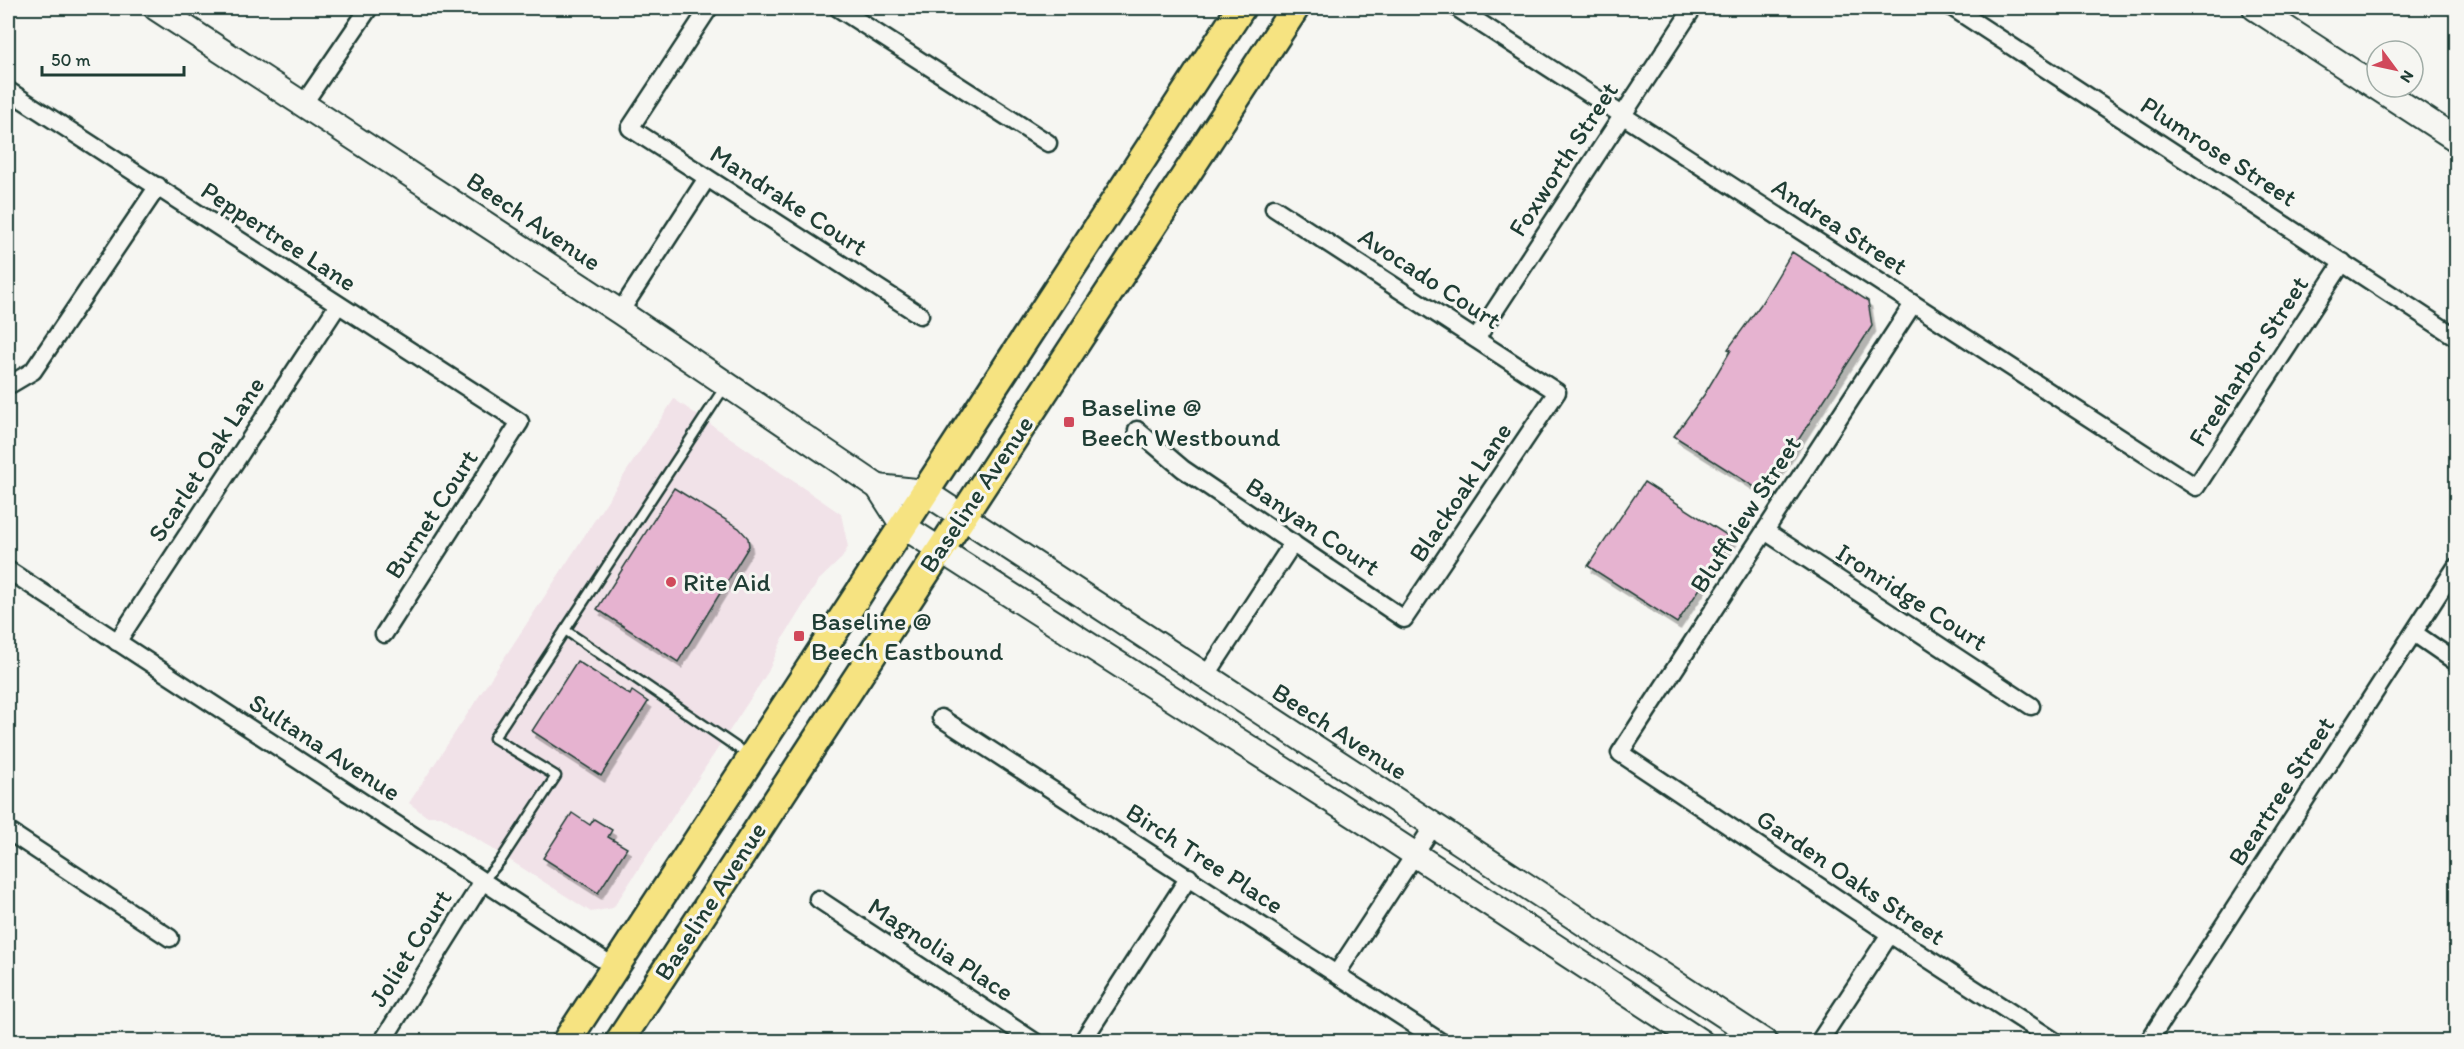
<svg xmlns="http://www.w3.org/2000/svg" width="2464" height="1049" viewBox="0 0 2464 1049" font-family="Itim,sans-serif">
<defs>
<filter id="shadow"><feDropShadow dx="3.5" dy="6" stdDeviation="0" flood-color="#0004"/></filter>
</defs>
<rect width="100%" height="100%" fill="#f6f6f2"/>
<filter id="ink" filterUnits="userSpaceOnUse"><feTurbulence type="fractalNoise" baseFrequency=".0167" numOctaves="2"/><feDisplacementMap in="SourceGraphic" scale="12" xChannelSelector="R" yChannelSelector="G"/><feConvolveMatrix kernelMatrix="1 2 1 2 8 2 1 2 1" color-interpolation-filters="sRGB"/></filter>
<g filter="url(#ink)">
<path fill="#f1e2e8" d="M674,399L841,514L848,547L842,558L819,580L783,638L768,672L613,908L591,912L441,816H426L409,803Z"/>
<g fill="#e6b3d0" stroke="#1f3d34" stroke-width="1.5" filter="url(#shadow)">
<path d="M1792,252L1868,301L1872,326L1764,493L1674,436L1704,395L1731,350L1728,349L1761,304Z"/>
<path d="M1644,482L1733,539L1677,623L1588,566Z"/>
<path d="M674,488L739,528L748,538L749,546L678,662L597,609Z"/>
<path d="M577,661L630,695L632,691L648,702L601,776L532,731Z"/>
<path d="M572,813L590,825L594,819L612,830L608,837L627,848L598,893L543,858Z"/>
</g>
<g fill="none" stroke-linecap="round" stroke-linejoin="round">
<g stroke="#1f3d34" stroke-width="13">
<g id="lane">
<path d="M565,630L748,755"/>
<path d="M483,881L501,860L556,776L494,738L726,385"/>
</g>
</g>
<g stroke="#1f3d34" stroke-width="21">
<g id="street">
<path d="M709,8L630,128L920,315"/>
<path d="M838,8L1048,143"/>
<path d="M1457,8L2196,487L2343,262"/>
<path d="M1953,8L2456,337"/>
<path d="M8,94L9,91L520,422L384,634"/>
<path d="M304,103L369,8"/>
<path d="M1913,304L1620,753L1890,934L2056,1042"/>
<path d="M620,312L707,178"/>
<path d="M1476,339L1693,8"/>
<path d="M11,384L33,371L158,186"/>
<path d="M1137,430L1183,469L1404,619L1557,392L1274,208"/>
<path d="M1765,531L2031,706"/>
<path d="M8,570L614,967"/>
<path d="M2414,633L2456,662"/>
<path d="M117,642L338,305"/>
<path d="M1206,676L1293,543"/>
<path d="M941,718L1441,1042"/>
<path d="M8,831L170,938"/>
<path d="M818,899L1035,1042"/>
<path d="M1337,973L1434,825"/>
<path d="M382,1042L483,881"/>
<path d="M1082,1042L1189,877"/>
<path d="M1819,1042L1890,934"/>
<path d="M2148,1042L2456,567"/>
</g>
</g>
<g stroke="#1f3d34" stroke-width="28">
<g id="secondary">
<path d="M156,8L620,312L878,487L903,526L1376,829L1701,1042"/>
<path d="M2255,8L2456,139"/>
<path d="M878,487L925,492L1765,1042"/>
</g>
</g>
<g stroke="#1f3d34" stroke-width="32">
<g id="primary">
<path d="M566,1042L1241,8"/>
<path d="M619,1042C842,695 1070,352 1295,8"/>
</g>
</g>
<use href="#lane" stroke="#f6f6f2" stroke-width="8"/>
<use href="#street" stroke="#f6f6f2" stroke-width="16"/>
<use href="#secondary" stroke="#f6f6f2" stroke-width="24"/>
<use href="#primary" stroke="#f6e381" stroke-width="27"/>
</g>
</g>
<g fill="#d1495b" stroke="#f6f6f2" stroke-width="2">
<rect x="1063" y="416" width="12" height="12" rx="3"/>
<circle cx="671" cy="582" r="6"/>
<rect x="793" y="630" width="12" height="12" rx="3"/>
</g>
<g text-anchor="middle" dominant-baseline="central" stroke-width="6" stroke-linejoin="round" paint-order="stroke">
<g font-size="26" fill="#1f3d34" stroke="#f6f6f2">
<text transform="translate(2219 151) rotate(33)">Plumrose Street</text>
<text transform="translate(1563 159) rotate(-57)">Foxworth Street</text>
<text transform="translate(789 200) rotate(33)">Mandrake Court</text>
<text transform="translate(534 221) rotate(34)">Beech Avenue</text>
<text transform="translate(1840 226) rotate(33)">Andrea Street</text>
<text transform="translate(279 236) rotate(33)">Peppertree Lane</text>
<text transform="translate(1430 278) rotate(33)">Avocado Court</text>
<text transform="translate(2248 361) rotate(-57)">Freeharbor Street</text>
<text transform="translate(206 459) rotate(-57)">Scarlet Oak Lane</text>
<text transform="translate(1460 492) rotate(-56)">Blackoak Lane</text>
<text transform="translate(976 494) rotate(-56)">Baseline Avenue</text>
<text transform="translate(431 514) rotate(-57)">Burnet Court</text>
<text transform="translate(1745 514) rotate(-57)">Bluffview Street</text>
<text transform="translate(1313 526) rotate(34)">Banyan Court</text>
<text transform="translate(1912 597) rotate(33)">Ironridge Court</text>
<text transform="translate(1340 731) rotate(33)">Beech Avenue</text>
<text transform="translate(325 747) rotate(33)">Sultana Avenue</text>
<text transform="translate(2281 791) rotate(-57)">Beartree Street</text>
<text transform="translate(1205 858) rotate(33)">Birch Tree Place</text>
<text transform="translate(1851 877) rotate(34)">Garden Oaks Street</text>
<text transform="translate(710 901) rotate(-57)">Baseline Avenue</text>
<text transform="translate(410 948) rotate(-58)">Joliet Court</text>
<text transform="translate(941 949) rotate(33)">Magnolia Place</text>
</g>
<g font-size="26" fill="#1f3d34" stroke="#f6f6f2" text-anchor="start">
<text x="1081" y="407">Baseline @<tspan x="1081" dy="30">Beech Westbound</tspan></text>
<text x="683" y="582">Rite Aid</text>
<text x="811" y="621">Baseline @<tspan x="811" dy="30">Beech Eastbound</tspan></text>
</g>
</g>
<rect width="2464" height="1049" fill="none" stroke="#f6f6f2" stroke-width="30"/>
<rect x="15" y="15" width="2434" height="1019" fill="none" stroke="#1f3d34" stroke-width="2" filter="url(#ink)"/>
<g transform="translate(2395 69) rotate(123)"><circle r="28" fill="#f6f6f2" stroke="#a0aca6" stroke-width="1.5"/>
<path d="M0-4.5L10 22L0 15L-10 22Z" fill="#d1495b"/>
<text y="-9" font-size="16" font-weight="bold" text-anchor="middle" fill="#1f3d34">N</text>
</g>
<path d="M42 66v9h142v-9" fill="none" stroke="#1f3d34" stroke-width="3"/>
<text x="51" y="66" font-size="18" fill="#1f3d34" stroke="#f6f6f2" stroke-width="4.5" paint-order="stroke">50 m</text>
</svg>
